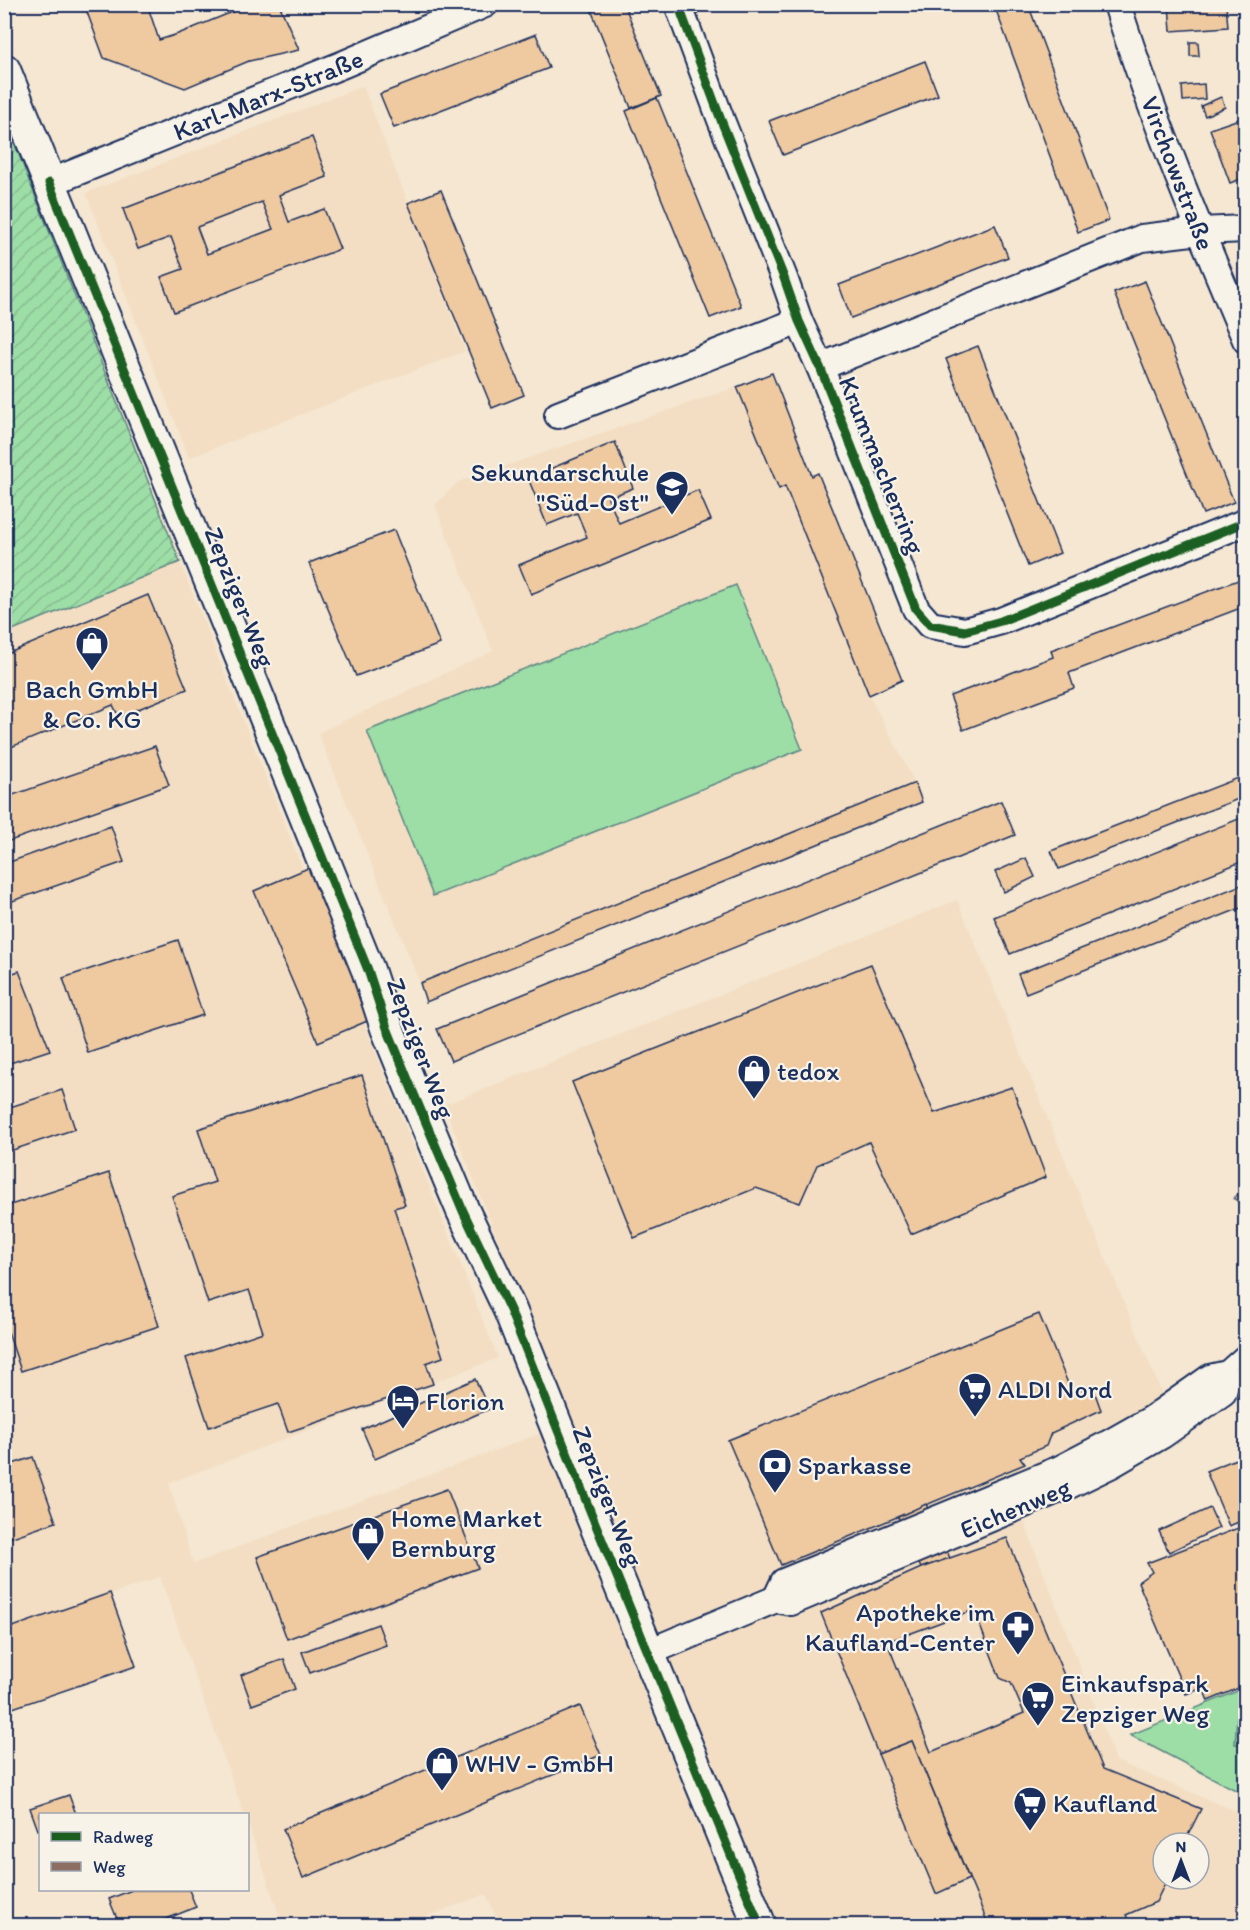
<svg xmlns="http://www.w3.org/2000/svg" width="1250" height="1930" viewBox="0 0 1250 1930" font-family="Itim,sans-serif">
<defs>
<pattern id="park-dots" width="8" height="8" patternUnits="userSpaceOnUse" patternTransform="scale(1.5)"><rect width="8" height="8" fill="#9ddda6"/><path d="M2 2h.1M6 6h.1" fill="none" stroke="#87be91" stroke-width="1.8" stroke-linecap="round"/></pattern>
<pattern id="garden-furrows" width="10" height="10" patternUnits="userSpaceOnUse" patternTransform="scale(1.5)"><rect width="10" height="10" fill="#9ddda6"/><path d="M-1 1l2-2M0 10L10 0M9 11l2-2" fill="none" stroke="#87be91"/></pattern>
</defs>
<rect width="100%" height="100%" fill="#f5e7d2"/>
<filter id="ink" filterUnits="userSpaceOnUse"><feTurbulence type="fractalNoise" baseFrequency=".0167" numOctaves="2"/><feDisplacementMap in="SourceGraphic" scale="12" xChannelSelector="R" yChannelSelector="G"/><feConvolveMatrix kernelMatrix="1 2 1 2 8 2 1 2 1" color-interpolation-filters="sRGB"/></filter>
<g filter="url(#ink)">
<g fill="#f3dec3" fill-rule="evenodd">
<path d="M363,86L465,351L189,458L86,193Z"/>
<path d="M737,387L779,489L785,486L869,695L915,783L420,983L318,733L493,651L435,505L458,482Z"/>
<path d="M180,562L498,1358L169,1483L193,1564L571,1422L444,1105L957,900L1165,1401L1007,1478L1116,1761L1245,1815V1904L1236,1926H500L486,1894L404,1925H283L248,1824V1814H244L160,1577L5,1631V633ZM1163,1843H1199V1879H1163Z"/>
</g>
<g fill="#9ddda6" stroke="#5c8682" stroke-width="1.5">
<path d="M736,585L802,749L433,896L367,731Z"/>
<path d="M1245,1688V1795L1130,1735Z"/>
</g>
<path fill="url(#park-dots)" stroke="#5c8682" stroke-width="1.5" d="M1245,1715V1744H1235L1237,1716Z"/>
<path fill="url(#garden-furrows)" stroke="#5c8682" stroke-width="1.5" d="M4,117L180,562L5,633H4Z"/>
<g fill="#efcaa0" stroke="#1b2f5e" stroke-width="1.5" fill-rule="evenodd">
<path d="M84,4H147L159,40L178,34L252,4H279L299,50L249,61L185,88L104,58Z"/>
<path d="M596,4H624L661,96L631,108L590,7Z"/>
<path d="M1011,4H1028L1109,220L1078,232L996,10Z"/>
<path d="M1226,4L1228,27L1171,31L1169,5Z"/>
<path d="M536,34L549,68L394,128L380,94Z"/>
<path d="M1190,42H1198L1199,56H1190Z"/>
<path d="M925,61L938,95L783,155L769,121Z"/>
<path d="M1204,84L1205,99L1183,101L1182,86Z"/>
<path d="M1221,97L1225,107L1205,116L1201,106Z"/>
<path d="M657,98L741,306L710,318L626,111Z"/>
<path d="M1242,118L1246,128V177L1230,183L1210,129Z"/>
<path d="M312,137L327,177L279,195L289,222L324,209L340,249L174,312L161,277L183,269L171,237L138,249L123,209ZM262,202L273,229L207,254L197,227Z"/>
<path d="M441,190L524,395L492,408L408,203Z"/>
<path d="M995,225L1008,257L851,318L839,285Z"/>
<path d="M1145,281L1234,502L1203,514L1114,293Z"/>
<path d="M978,346L1060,553L1028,566L946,359Z"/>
<path d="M772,373L812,476L818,473L902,680L869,695L785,486L779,489L737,387Z"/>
<path d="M615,442L633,488L608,498L619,523L698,490L711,520L531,594L519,565L587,537L577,513L547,525L528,478Z"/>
<path d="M394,530L440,644L356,676L309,563Z"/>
<path d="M1246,577V606L1069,673L1074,688L963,730L950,696L1053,657L1051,650Z"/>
<path d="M148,595L187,689L119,717L113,705L4,750V655Z"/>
<path d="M155,746L169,785L4,843V798Z"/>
<path d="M1246,775V796L1059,869L1051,851Z"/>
<path d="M915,783L922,802L426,1002L420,983Z"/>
<path d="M1001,801L1015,835L451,1061L437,1029Z"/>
<path d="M1246,816V860L1010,954L994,917Z"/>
<path d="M111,826L124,862L4,904V864Z"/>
<path d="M1026,858L1035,877L1004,892L995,872Z"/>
<path d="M308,868L372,1019L318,1042L254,891Z"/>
<path d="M1246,883V906L1026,993L1018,974Z"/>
<path d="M178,940L203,1015L88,1053L63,978Z"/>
<path d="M871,964L934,1113L1012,1087L1046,1177L911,1234L869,1142L817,1165L800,1203L756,1188L634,1238L572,1082Z"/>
<path d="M19,971L50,1050L4,1065V976Z"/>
<path d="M362,1075L405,1205L394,1208L443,1357L426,1363L433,1384L288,1432L278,1404L209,1427L186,1358L263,1332L249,1290L208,1303L172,1196L215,1182L198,1129Z"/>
<path d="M62,1090L75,1129L4,1153V1109Z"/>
<path d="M109,1173L159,1326L21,1371L4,1320V1207Z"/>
<path d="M1246,1187V1209L1234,1198Z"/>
<path d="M1039,1314L1072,1393L1092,1385L1101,1410L1051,1433L1046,1446L1020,1457L1025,1464L781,1565L728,1440Z"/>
<path d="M475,1379L489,1409L375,1459L362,1429Z"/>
<path d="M1246,1455V1519L1229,1526L1206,1471Z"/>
<path d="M33,1457L56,1522L4,1540V1467Z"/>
<path d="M447,1489L478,1568L287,1639L257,1557Z"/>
<path d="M926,1504L950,1558L921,1568L898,1517Z"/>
<path d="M1210,1508L1219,1528L1169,1552L1159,1531Z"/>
<path d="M1246,1525V1685L1208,1701L1203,1688L1186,1694L1138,1582L1152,1572L1147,1563Z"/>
<path d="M1007,1538L1103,1769L1201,1809L1184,1843H1163V1879H1167L1156,1902L1126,1915L1131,1926H989L912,1741L878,1754L821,1613L921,1568ZM974,1610L1000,1678L1011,1683L1024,1713L931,1752L887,1642Z"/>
<path d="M110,1593L136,1666L4,1711V1630Z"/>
<path d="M378,1624L386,1645L310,1673L302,1652Z"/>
<path d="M284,1659L295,1689L252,1705L241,1675Z"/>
<path d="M580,1706L601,1755L303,1878L283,1829Z"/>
<path d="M912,1741L969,1879L936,1894L878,1754Z"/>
<path d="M69,1795L76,1814H40V1829L38,1830L30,1808Z"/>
<path d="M132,1890H189L196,1907L149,1926H120L109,1899Z"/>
</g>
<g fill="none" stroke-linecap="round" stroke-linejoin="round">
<g stroke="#1b2f5e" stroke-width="30">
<g id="minor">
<path d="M678,4L721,120L784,278L799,321L820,367L916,609L930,625L965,631L1001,621L1246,522"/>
<path d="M1117,4C1153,119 1199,229 1246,340"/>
<path d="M49,183L344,64L485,4"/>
<path d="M820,367L1142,238L1200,231L1246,229"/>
<path d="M558,415L799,321"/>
<path d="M776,1599L784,1582L1060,1469L1106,1445L1152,1419L1210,1378L1228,1374L1246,1358"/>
<path d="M649,1652L776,1599L791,1602L1067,1486L1112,1464L1162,1435L1223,1392L1228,1374"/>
</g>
</g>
<g stroke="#1b2f5e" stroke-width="36">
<path id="tertiary" d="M4,70L368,970L387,1028L411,1087L463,1211L510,1310L591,1513L760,1926"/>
</g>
<use href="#minor" stroke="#f7f3e8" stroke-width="26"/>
<use href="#tertiary" stroke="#f7f3e8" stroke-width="32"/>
<path stroke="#8d6e63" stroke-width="8" stroke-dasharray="15 8" stroke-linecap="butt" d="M1239,1365L1246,1373"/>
<g stroke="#f7f3e8" stroke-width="13">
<g id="cycleway">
<path d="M678,4L721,120L784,278L799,321L820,367L916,609L930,625L965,631L1001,621L1246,522"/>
<path d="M49,183L368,970L387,1028L411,1087L463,1211L510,1310L591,1513L760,1926"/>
</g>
</g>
<use href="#cycleway" stroke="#1b5e20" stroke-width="9"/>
</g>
</g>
<defs>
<g id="school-pin" transform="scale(1.725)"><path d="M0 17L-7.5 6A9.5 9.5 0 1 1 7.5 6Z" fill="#1b2f5e" stroke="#f7f3e8"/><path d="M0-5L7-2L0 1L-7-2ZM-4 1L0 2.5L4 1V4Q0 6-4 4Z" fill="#fff"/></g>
<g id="shop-pin" transform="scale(1.725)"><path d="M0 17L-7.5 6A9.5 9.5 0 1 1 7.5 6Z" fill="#1b2f5e" stroke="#f7f3e8"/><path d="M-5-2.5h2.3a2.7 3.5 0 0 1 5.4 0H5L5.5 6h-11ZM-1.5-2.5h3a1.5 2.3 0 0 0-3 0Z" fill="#fff"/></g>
<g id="supermarket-pin" transform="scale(1.725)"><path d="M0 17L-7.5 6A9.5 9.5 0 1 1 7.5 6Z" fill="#1b2f5e" stroke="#f7f3e8"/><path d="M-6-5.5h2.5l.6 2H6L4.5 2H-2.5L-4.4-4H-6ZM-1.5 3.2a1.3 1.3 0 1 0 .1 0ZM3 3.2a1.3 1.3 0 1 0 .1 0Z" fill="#fff"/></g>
<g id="hotel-pin" transform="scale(1.725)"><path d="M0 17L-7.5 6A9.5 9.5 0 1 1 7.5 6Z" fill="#1b2f5e" stroke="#f7f3e8"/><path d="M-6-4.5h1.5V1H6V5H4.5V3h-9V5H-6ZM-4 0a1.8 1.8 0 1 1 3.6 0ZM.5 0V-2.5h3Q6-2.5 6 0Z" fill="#fff"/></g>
<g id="bank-pin" transform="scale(1.725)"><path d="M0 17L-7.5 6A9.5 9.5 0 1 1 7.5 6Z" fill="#1b2f5e" stroke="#f7f3e8"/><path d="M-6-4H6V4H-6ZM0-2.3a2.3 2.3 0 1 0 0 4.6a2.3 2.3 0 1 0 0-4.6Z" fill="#fff"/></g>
<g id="pharmacy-pin" transform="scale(1.725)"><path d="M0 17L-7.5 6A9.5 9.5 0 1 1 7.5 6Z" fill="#1b2f5e" stroke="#f7f3e8"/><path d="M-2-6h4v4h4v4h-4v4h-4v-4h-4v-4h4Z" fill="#fff"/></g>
</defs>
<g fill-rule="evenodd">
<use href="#school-pin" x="672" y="487"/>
<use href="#shop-pin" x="92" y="643"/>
<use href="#shop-pin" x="754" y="1071"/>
<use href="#supermarket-pin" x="975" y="1389"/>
<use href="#hotel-pin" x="403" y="1401"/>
<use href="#bank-pin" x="775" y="1465"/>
<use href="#shop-pin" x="368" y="1533"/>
<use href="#pharmacy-pin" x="1018" y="1627"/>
<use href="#supermarket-pin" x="1038" y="1698"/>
<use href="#shop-pin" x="442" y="1763"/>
<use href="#supermarket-pin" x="1030" y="1803"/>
</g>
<g text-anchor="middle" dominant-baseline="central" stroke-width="4.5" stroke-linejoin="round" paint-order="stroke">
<g font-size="26" fill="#1b2f5e" stroke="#f7f3e8">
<text transform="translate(268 95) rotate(-22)">Karl-Marx-Straße</text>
<text transform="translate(1178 173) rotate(69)">Virchowstraße</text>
<text transform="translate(882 465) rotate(68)">Krummacherring</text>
<text transform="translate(240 597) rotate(68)">Zepziger Weg</text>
<text transform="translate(421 1048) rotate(69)">Zepziger Weg</text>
<text transform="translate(608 1496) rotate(68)">Zepziger Weg</text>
<text transform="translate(1015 1508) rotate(-23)">Eichenweg</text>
</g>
<g font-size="26" fill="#1b2f5e" stroke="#f7f3e8" text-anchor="start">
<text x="649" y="472" text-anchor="end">Sekundarschule<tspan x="649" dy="30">"Süd-Ost"</tspan></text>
<text x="92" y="689" text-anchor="middle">Bach GmbH<tspan x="92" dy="30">&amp; Co. KG</tspan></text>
<text x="777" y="1071">tedox</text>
<text x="998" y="1389">ALDI Nord</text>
<text x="426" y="1401">Florion</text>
<text x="798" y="1465">Sparkasse</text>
<text x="391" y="1518">Home Market<tspan x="391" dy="30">Bernburg</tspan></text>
<text x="995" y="1612" text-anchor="end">Apotheke im<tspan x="995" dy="30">Kaufland-Center</tspan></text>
<text x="1061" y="1683">Einkaufspark<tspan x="1061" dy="30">Zepziger Weg</tspan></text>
<text x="465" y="1763">WHV - GmbH</text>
<text x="1053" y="1803">Kaufland</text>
</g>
</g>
<rect width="1250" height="1930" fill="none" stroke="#f7f3e8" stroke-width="24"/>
<rect x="12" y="12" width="1226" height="1906" fill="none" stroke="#1b2f5e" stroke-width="2" filter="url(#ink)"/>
<rect x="39" y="1813" width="210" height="78" fill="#f7f3e8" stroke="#9fa5b1" stroke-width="1.5"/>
<rect x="51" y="1832" width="30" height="9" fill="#1b5e20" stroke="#9fa5b1" stroke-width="1.5"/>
<text x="93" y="1843" font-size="18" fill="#1b2f5e">Radweg</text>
<rect x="51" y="1862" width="30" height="9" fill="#8d6e63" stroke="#9fa5b1" stroke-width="1.5"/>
<text x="93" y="1873" font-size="18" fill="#1b2f5e">Weg</text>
<g transform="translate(1181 1861)"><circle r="28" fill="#f7f3e8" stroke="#9fa5b1" stroke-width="1.5"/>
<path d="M0-4.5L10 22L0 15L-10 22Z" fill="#1b2f5e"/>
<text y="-9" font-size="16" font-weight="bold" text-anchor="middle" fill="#1b2f5e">N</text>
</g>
</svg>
